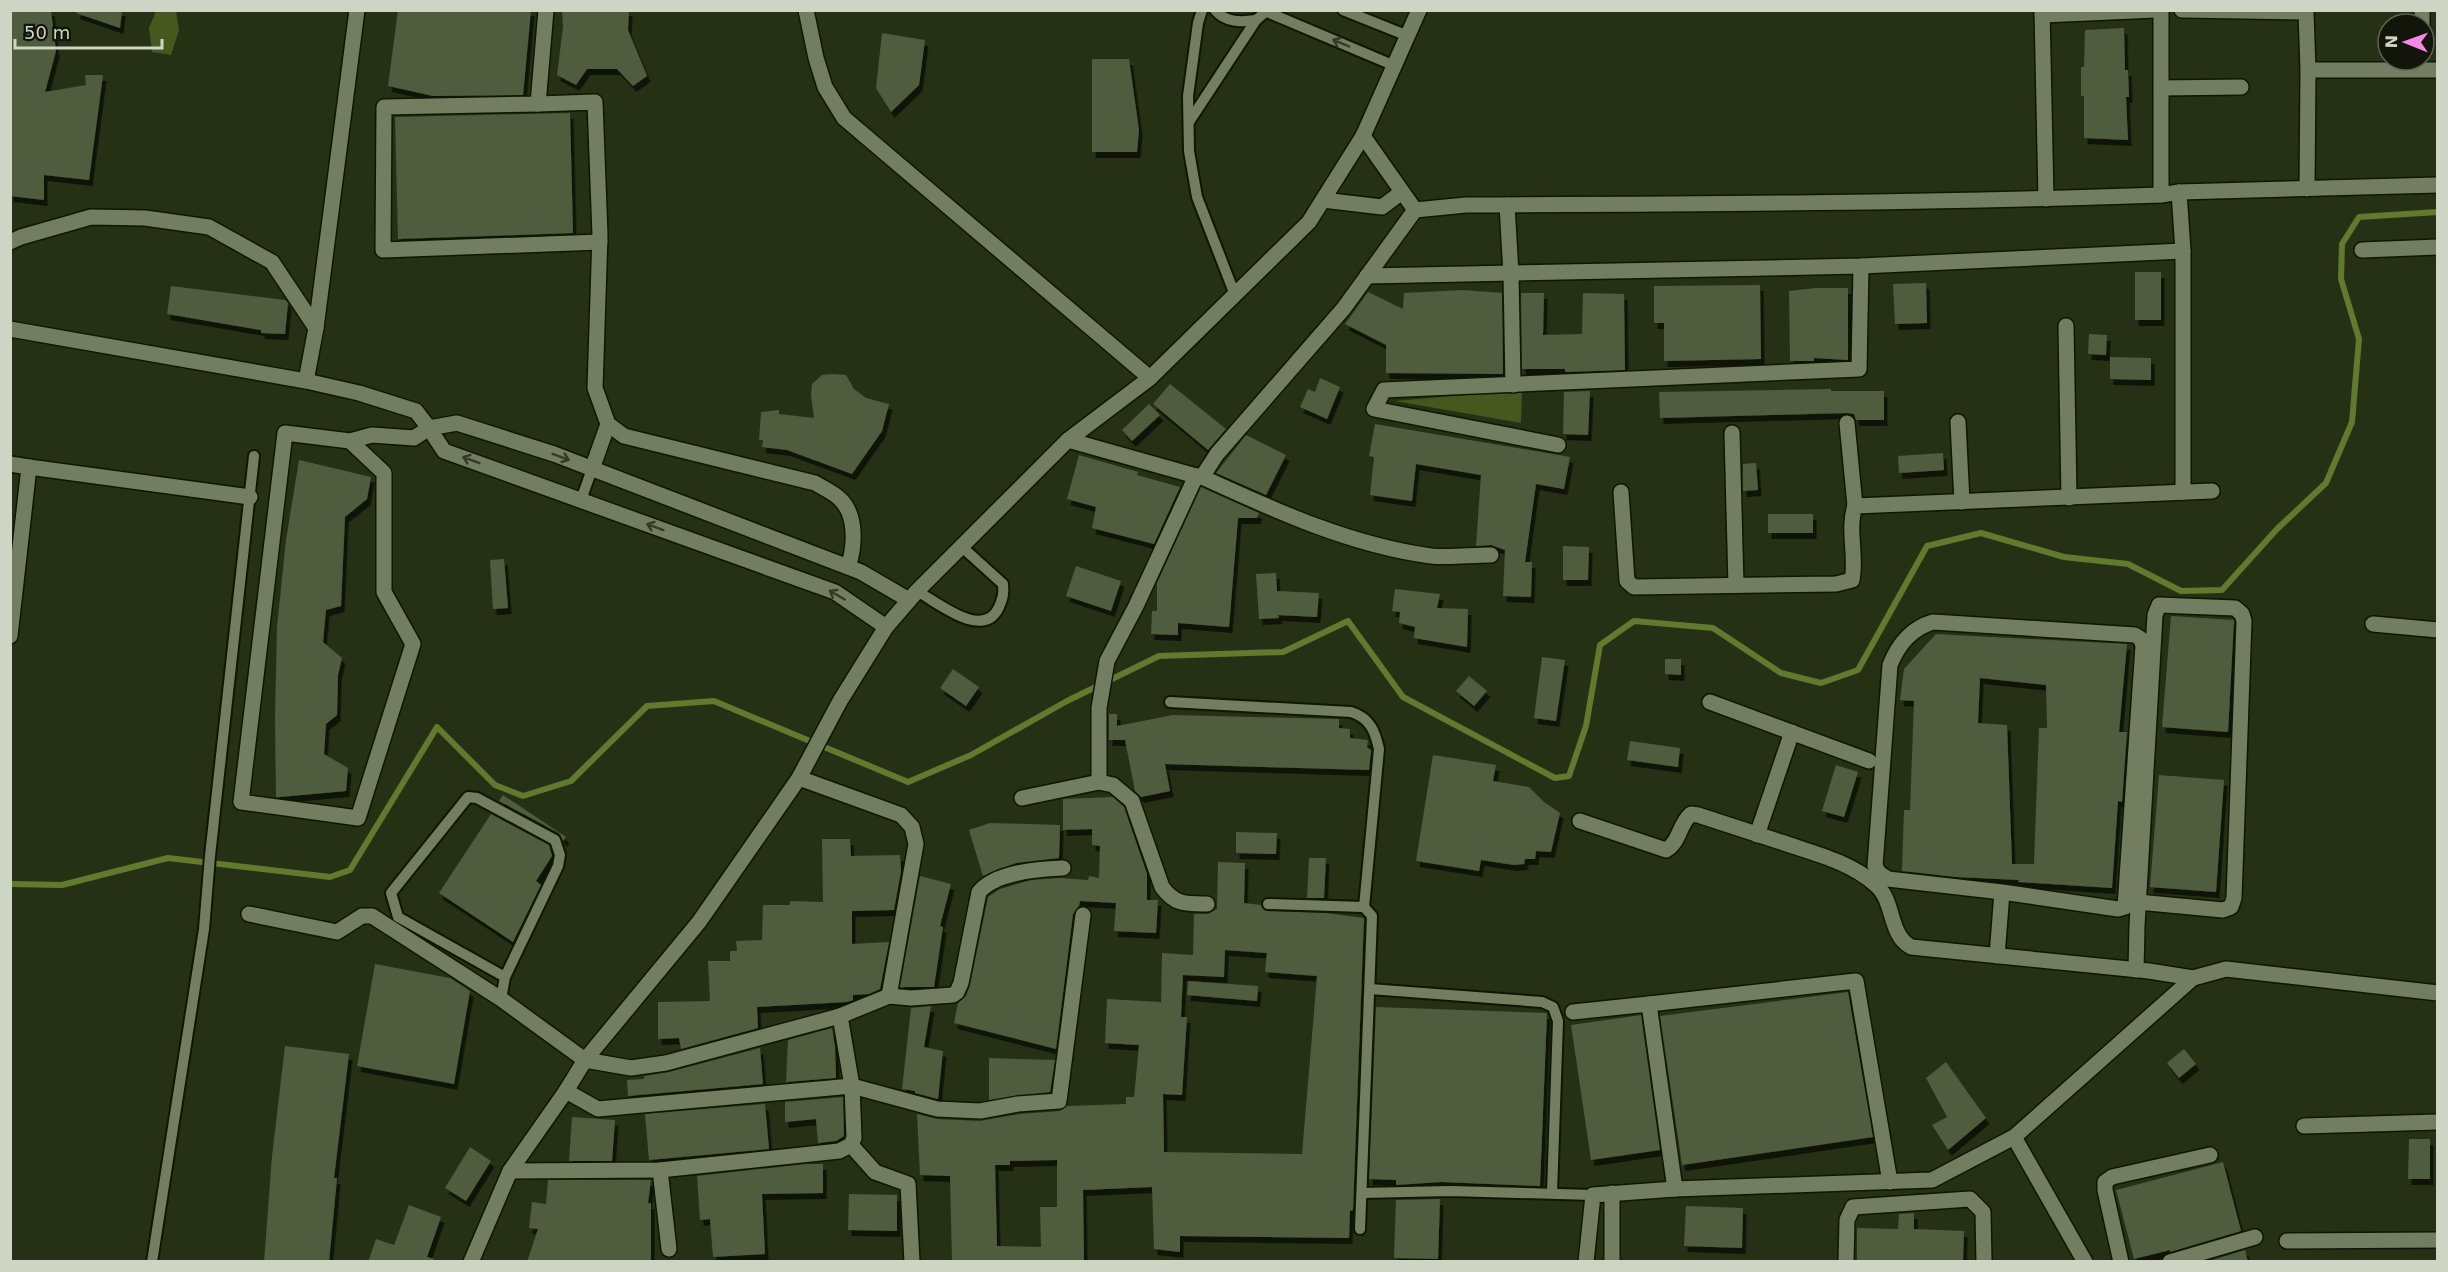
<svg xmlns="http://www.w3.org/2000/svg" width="2448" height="1272" viewBox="0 0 2448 1272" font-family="'DejaVu Sans',sans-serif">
<defs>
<filter id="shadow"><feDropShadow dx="3.5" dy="6" stdDeviation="0" flood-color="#0009"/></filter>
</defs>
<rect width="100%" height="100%" fill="#263015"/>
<g fill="#46581e">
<path d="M156,11H176L179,30L171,55L152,52L149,28Z"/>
<path d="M1522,390L1521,423L1395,401Z"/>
</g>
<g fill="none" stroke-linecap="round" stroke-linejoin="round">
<path stroke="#627a2d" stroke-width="6" d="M10,884L62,885L168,858L330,877L350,870L437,727L495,785L523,796L571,781L647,706L714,701L908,782L971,755L1067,701L1159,656L1283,652L1348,621L1403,697L1555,778L1569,776L1586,726L1600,645L1634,621L1713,628L1781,673L1821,683L1858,670L1927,546L1981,533L2064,557L2128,564L2181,591L2222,590L2277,529L2326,483L2352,422L2359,339L2341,279L2342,244L2359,217L2438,212"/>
</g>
<g fill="#505b3e" fill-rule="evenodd" filter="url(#shadow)">
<path d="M10,10H51L56,51L45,92L86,85L85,75H103L89,180L44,175V200L10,196Z"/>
<path d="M77,10H122L120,28L76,13Z"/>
<path d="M398,10H531L523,95L433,96L388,86Z"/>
<path d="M562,10H629L628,30L647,76L633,86L617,69H587L576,85L557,75L563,27Z"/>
<path d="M2124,28L2125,70H2128L2129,97H2126L2128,140L2084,138V96H2081V67H2084L2085,30Z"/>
<path d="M882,33L925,40L919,85L891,112L876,88Z"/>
<path d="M1092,59H1129L1139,130L1137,152H1092Z"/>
<path d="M570,113L573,233L398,239L395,117Z"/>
<rect x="2135" y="272" width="26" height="48"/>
<path d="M1926,283L1927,323L1895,324L1893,284Z"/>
<path d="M1760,285L1761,359L1664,361V323H1654V286Z"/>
<path d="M171,286L285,300L288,303L285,334L261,333V330L167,314Z"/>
<path d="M1815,288H1848V360L1814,358V361H1790L1789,291Z"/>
<path d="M1463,290L1502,293L1503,374L1386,373V345L1345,324L1368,292L1403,309L1404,293Z"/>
<path d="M1521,293H1544L1543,335L1582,334L1583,293L1624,294L1625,370L1565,372V369H1522Z"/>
<path d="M2089,334L2107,335L2106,355L2088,354Z"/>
<path d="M2110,357L2151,358V380L2110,379Z"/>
<path d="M832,374L846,375L854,389L866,398L889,404L882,431L852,474L787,450L762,447L763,440H759L761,412L779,410V414L814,418L811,395L812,384L822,375Z"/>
<path d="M1320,378L1340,387L1327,419L1300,407L1308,389L1315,392Z"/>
<path d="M1170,384L1226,429L1208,450L1153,404Z"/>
<path d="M1831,389V391H1884V420H1856L1854,414L1847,413L1660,418L1659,392Z"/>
<path d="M1590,391L1588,435L1563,434L1564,392Z"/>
<path d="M1149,404L1160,415L1132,441L1122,430Z"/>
<path d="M1375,424L1570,457L1564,489L1536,484L1525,562H1532L1531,597L1503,596L1505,550L1491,545L1476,546L1481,475L1416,464L1412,501L1370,495L1374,457L1369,456Z"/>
<path d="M1246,435L1286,455L1266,495L1216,473Z"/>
<path d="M1943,453L1944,470L1899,473L1898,456Z"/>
<path d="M1079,455L1138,472L1137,475L1180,487L1154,544L1092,528L1096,507L1067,499Z"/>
<path d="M299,460L371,477L367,499L345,517L341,606L326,610L323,642L342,658L338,675L337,715L326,724L324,754L348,768L346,791L280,797H276L275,717L277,627L286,540Z"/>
<path d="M1756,463L1758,490L1743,491V464Z"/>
<path d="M1201,487L1259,513L1257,518H1238L1229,627L1178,623V635L1151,634L1152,611H1157V583Z"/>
<rect x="1768" y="514" width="45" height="19"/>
<path d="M1563,546L1589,547L1588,580H1563Z"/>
<path d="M504,559L508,608L493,609L490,560Z"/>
<path d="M1076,566L1121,581L1111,611L1066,596Z"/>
<path d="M1276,573L1277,591L1319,593L1317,617L1278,615L1279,618L1259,619L1256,574Z"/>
<path d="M1395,589L1440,594L1437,608L1468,609L1467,647L1414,638L1415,627L1399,623L1400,612L1392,611Z"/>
<path d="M2171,616L2234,620L2228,732L2162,727Z"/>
<path d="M1936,634L2127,644L2119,732H2127L2122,802L2118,801L2112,888L2018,882L2019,880L1956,877L1902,871L1904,810H1910L1914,701L1900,700L1904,669ZM1980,678L2046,685L2047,728H2039L2034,864H2012L2007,725L1978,723Z"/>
<path d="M1542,657L1565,660L1556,721L1534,718Z"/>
<path d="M1665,659H1681V675L1665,674Z"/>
<path d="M953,669L979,687L966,706L940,688Z"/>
<path d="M1469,676L1487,691L1474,706L1456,691Z"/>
<path d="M1109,714H1117V726L1173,715L1339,719V728L1350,729V738L1368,740L1367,747L1371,750L1369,770L1165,764L1170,791L1141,797L1135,791L1125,740H1109Z"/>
<path d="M1630,741L1680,748L1678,767L1627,760Z"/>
<path d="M1433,755L1496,765L1493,781L1529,787L1544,802L1560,813L1551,852L1536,851L1535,859H1525L1524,864L1514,865L1481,860L1479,871L1416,861Z"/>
<path d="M1836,765L1858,772L1844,817L1822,811Z"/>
<path d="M2159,775L2224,780L2216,892L2150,887Z"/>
<path d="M503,795L566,837L563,841L559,833L499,801Z"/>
<path d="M1113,797L1124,807L1147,874V900H1158L1156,933L1114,931L1116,903L1080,901L1079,906L1073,914L1056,1049L954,1023L958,1003L966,996L970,985L988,897L1000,889L1031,880L1060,878L1088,880L1089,876L1099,878L1100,846L1092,845V829L1063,830V799Z"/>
<path d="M491,814L549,845L552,856L536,881L541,885L513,942L439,893Z"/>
<path d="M990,823L1060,825L1059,858L1016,863L983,876L969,830Z"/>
<path d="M1236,832L1277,833L1276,854L1236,853Z"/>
<path d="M822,839H850L851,856L900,855L901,871L894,910L852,911V944L889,942L880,989L869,994L853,995V1000L847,1002L757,1007L758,1028L681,1049L679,1038L658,1039V1002L710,1001L708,961H730V951H737L736,941L762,940L763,905H790V901L823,902Z"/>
<path d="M1309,858H1326L1324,898H1307Z"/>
<path d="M1218,862L1245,863L1244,903L1261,905L1264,910L1268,911L1326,913L1364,918L1353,1210L1350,1211L1349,1238L1180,1236V1252L1154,1249L1152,1187L1083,1190L1084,1262H952L950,1176L920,1175L917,1114L937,1119L980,1121L1019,1114L1060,1111L1067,1106L1126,1104V1097H1134L1139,1045L1105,1043L1107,999L1161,1002L1162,953L1193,955L1194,914H1208L1217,909ZM1225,950L1267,953L1265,972L1317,976L1302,1154L1164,1152L1163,1094L1182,1095L1187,1017H1181L1183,975L1224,977ZM1057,1160V1207H1040L1041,1247L997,1246L995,1165H1010V1161Z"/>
<path d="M920,876L951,884L940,926L943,927L934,987H900Z"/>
<path d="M375,964L450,978L470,991L454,1084L357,1066Z"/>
<path d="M1188,981L1258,986L1257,1001L1187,995Z"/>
<path d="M1848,992L1873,1137L1682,1165L1660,1016Z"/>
<path d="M931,1006L924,1047L943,1051L938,1099L915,1093V1091L902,1089L911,1008Z"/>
<path d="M1376,1007L1547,1013L1540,1186L1441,1182L1396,1185V1180L1369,1179Z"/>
<path d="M1641,1015L1660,1150L1591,1160L1571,1025Z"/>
<path d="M832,1028L835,1047L836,1078L786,1082L788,1040Z"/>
<path d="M285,1046L349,1054L334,1178H337L329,1262H264L272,1156Z"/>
<path d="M760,1048L763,1084L628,1096L627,1080L644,1079V1076L669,1072Z"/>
<path d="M2184,1049L2196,1064L2179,1078L2167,1063Z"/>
<path d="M989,1058L1055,1060L1050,1092L989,1100Z"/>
<path d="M1946,1062L1986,1118L1948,1150L1932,1125L1947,1117L1926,1078Z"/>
<path d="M843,1097L844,1136L836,1141L818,1143L816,1119L785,1122V1102Z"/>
<path d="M765,1104L769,1149L649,1160L645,1114Z"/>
<path d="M572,1117L615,1120L612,1161H569Z"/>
<path d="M2409,1139H2430V1179H2408Z"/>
<path d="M470,1147L491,1161L466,1201L445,1188Z"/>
<path d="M2223,1162L2241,1231L2170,1252V1250L2134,1259L2116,1190Z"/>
<path d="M806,1164H823V1193L762,1194L765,1254L713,1257L710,1219L700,1220L697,1176Z"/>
<path d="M548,1180H651L648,1203H651V1262H527L538,1229L529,1228L532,1202L546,1204Z"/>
<path d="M849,1194L897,1195V1231L848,1230Z"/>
<path d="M1440,1199L1438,1259L1394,1258L1396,1200Z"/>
<path d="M409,1205L441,1217L427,1257L434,1259V1262H368L376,1239L394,1245Z"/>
<path d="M1686,1206L1743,1208L1742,1248L1684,1246Z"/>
<path d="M1914,1213V1229L1964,1231L1963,1262H1857V1228L1898,1229L1899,1214Z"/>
<path d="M2245,1250L2248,1262H2206Z"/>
</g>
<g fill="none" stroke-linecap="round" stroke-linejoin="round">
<g stroke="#0f1700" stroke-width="14">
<g id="lane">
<path d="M1202,10L1198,23L1188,96L1189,151L1197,197L1235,295"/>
<path d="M1215,10C1226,23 1241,22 1256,20"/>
<path d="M1343,10L1408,36"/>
<path d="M1267,12L1395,66"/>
<path d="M1189,122L1256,20L1268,10"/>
<path d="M581,500L592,469"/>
<path d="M917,591C938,603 984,641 999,607C1003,598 1004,593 1003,584L962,547"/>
<path d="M1170,702L1351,712C1370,718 1375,731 1379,749L1364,907"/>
<path d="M1268,904L1364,907L1372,916L1360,1229"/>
<path d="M1370,989L1542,1002L1553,1007L1558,1021L1552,1192"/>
<path d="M501,999L505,977L558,866L560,855L555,840L477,798L468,797L391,893L398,917L505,977"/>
<path d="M1362,1193L1450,1191L1593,1195"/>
<path d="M152,1262L204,929L210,856L254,456"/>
</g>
</g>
<g stroke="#0f1700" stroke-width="18">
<g id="street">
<path d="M546,10L538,104L384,107L383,250L600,242"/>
<path d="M806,10L816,58L825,87L844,118L1150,378"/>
<path d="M2042,10L2046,199"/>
<path d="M2161,10V195"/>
<path d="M2182,10L2306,12L2308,70H2438"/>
<path d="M2422,10V24"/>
<path d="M2042,15L2156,10"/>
<path d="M2161,88L2241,87"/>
<path d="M538,104L595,102L600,235L595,388L608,424L624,436L815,483C823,488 833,492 840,499C857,515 855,547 848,567"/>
<path d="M2307,189L2308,70"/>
<path d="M2179,192L2183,251V492"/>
<path d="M1323,200L1382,207L1402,192"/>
<path d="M1507,205L1511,274L1513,385"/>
<path d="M10,242L21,237L91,217L145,218L209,227L272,262L316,328"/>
<path d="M2362,250L2438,247"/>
<path d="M1367,276L1861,266L2183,251"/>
<path d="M2066,326L2069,498"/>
<path d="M10,329L306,381L359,393L416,411L429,428L414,438L372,435L350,441L384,473V592L413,644L358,818L241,802L285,433L350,441"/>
<path d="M306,381L316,328L357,10"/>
<path d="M1958,422L1962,502"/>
<path d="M1847,423L1855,506"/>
<path d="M1732,433L1736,585"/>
<path d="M1068,440L1196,476"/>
<path d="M1558,445L1374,409L1384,390L1859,369L1861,266"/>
<path d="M10,464L29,467"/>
<path d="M592,469L608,424"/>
<path d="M1202,477C1276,511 1350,545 1431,556C1450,558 1471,555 1491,555"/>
<path d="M1621,492L1627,581L1634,587L1836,584L1852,580C1857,556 1847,529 1855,506L2212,491"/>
<path d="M2373,624L2438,630"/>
<path d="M886,627L835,592L444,451L429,428L457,423L554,454L861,572L909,600"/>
<path d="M10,636L29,467L250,497"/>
<path d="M1710,702L1869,761"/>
<path d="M799,778L901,815L912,827L916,844L889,996"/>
<path d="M1099,782V708L1107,661L1136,606L1196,476L1202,477L1217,454L1344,308L1415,210"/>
<path d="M1022,798L1099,782L1113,785L1132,801L1162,887C1175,905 1186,904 1207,904"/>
<path d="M1580,821L1666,850C1680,842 1679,824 1691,814L1698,815C1726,824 1753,833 1781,842C1813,853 1851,862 1876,885C1895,901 1888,934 1911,947L2149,971L2193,978L2226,969L2438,993"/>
<path d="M1757,835L1792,732"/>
<path d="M249,914L337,932L362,916H372L501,999L585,1060L631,1068L666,1063L840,1016L889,996L911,998L953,995L957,992L961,983L979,892C996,872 1038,869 1063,868"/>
<path d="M1997,956L2002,892L2118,909L2125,907L2143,646L2141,639L2135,635L1933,622C1912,628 1898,645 1890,665L1875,866L1879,873L1888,879L2002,892"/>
<path d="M2136,970L2137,926L2155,615L2159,605L2235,608L2242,614L2244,621L2234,898L2231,907L2223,910L2138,902"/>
<path d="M1649,1004L1856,981L1890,1182"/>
<path d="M1573,1012L1649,1004L1675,1189"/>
<path d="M566,1091L598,1109L852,1086L937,1109L980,1111L1018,1104L1059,1101L1083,915"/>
<path d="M2304,1126L2437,1122"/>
<path d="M2014,1137L2085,1262"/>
<path d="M851,1145L875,1172L908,1184L912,1262"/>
<path d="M660,1170L669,1249"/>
<path d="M510,1171L660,1170L839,1151L851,1145L854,1138L852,1086L840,1016"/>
<path d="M1612,1193V1262"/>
<path d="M2287,1241L2438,1240"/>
<path d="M1586,1262L1593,1195L1675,1189L1932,1180L2014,1137L2193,978"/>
<path d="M1846,1262L1847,1220L1853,1207L1970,1199L1983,1212L1984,1262"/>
<path d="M2121,1262L2105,1190V1182L2112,1177L2210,1155"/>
<path d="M2170,1262L2255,1237"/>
</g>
</g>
<g stroke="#0f1700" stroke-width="18">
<g id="secondary">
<path d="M1363,136L1415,210L1466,205C1698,204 1930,203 2161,195L2179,192L2438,185"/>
<path d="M471,1262L510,1171L566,1091L585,1060L699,922L799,778L840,701L886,627L917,591L1068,440L1150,378L1309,222L1363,136L1419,10"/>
</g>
</g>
<use href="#lane" stroke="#737e60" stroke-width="10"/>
<use href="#street" stroke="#737e60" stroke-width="15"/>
<use href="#secondary" stroke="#737e60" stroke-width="15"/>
</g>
<defs><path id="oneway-shaft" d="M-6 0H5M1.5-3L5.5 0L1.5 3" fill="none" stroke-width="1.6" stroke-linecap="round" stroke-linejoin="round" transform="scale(1.5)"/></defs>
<g stroke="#343a28">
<use href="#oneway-shaft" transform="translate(1341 43) rotate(-157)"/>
<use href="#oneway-shaft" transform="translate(561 457) rotate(20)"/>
<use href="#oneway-shaft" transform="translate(471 460) rotate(-160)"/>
<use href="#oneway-shaft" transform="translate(655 527) rotate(-160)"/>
<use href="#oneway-shaft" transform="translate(837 595) rotate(-150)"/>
</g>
<rect width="2448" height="1272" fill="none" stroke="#cfd5c5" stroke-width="24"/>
<g transform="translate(2406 42) rotate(271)"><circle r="28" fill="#12160a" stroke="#5e6255" stroke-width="1.5"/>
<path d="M0-4.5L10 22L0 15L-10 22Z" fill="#fb86e5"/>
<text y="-9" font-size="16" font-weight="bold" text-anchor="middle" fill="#cfd5c5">N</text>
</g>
<path d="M15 39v9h147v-9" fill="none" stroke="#cfd5c5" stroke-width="3"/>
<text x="24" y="39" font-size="18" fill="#cfd5c5" stroke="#12160a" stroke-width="4.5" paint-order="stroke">50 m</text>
</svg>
